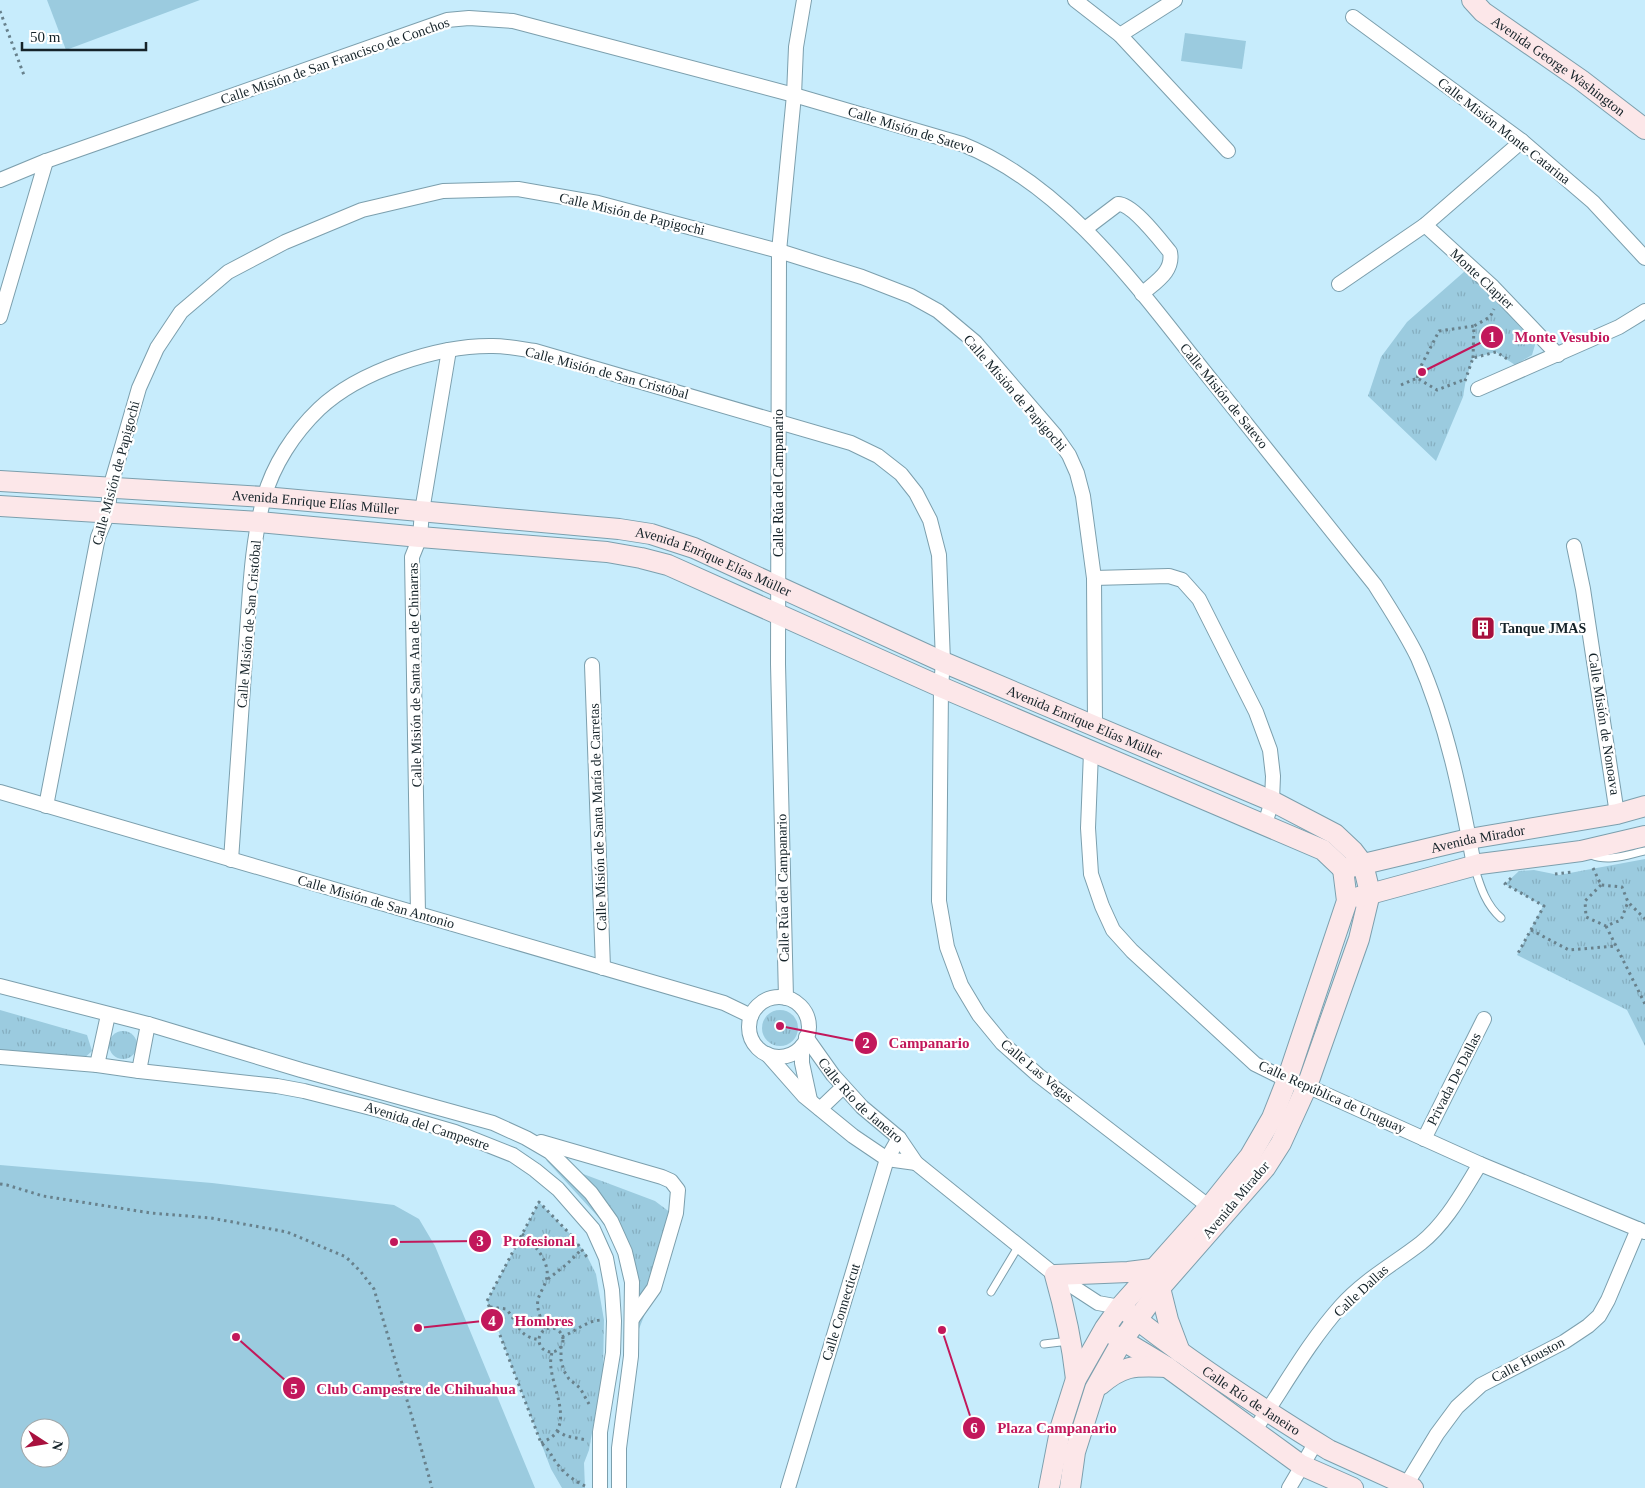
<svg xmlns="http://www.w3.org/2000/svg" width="1645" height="1488" viewBox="0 0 1645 1488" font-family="'Times New Roman',serif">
<defs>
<pattern id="park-tufts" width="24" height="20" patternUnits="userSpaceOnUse" patternTransform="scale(1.25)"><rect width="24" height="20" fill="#9bcbdf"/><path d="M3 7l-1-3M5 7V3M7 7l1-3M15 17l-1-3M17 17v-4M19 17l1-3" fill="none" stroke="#85aebf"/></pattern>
</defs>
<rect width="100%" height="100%" fill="#c7ecfc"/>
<g fill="#9bcbdf" fill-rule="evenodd">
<path d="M47,0H200L66,50Z"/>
<path d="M1185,33L1246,41L1242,69L1181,61Z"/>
<path d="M0,1165L212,1183L394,1205L419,1219L435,1246L535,1488H0ZM30,1428H60V1458H30Z"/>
</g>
<g fill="url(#park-tufts)">
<path d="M1465,271L1531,334L1535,345L1532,355L1515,365L1496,352L1473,358L1466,379L1463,397L1436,461L1368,396L1381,357L1407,322Z"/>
<path d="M1645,859V1046L1627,1010L1517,955L1543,906L1505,884L1519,871L1534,870L1559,875Z"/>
<circle cx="780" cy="1028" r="18"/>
<path d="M0,1010L87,1035L92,1051L80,1062L0,1056Z"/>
<circle cx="123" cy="1045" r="14"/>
<path d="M546,1160L655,1201L671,1213L657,1283L637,1334L636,1310L616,1243L601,1220Z"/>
<path d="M539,1202L572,1236L586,1254L596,1274L604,1320L603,1371L589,1450L584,1463L585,1488H562L551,1469L487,1301Z"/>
</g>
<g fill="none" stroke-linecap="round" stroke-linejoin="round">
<g stroke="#7c9fad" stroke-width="9">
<g id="service">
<path d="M1591,855C1609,862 1626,855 1645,851"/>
<path d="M1474,866C1480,885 1485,904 1501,918"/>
<path d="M991,1292L1018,1247"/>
<path d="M1044,1344L1069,1341"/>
</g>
</g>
<g stroke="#7c9fad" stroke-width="16">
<g id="minor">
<path d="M1075,0L1120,35L1228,151"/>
<path d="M1353,17L1522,141L1593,202L1645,258"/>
<path d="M1120,35L1175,0"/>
<path d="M0,180L46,161L447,20L469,18L513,21L794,95L962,144C1069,187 1142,294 1212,381C1266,449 1321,517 1375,585C1390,609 1406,633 1418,658C1447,724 1461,795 1474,865"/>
<path d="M1425,225L1493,287L1558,355"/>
<path d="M1085,229L1118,204C1133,204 1160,240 1170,252C1174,272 1155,282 1142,294"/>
<path d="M1339,284L1425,225L1522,141"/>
<path d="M0,317L46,161"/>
<path d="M1478,389L1619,327L1645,311"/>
<path d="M1574,546L1583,589L1617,814"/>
<path d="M1094,578L1169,576L1182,580L1199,599L1256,712L1270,750L1273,776L1272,801L1265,824"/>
<path d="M592,665L603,968"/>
<path d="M1091,752L1088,828L1091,874L1102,906L1113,930L1132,951L1255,1064L1287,1080L1307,1086L1480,1164L1645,1232"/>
<path d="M0,792L724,1003L751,1016"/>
<path d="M46,806L98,537L108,513L110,488L139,388L157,348L181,312L228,272L285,242L362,210L443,191L518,189L598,203L779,251L862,277L911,296L938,311L975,342L1055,435L1069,455L1077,473L1083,496L1094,578L1095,725"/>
<path d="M231,860C236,788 241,716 246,644C250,596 251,545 264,498C273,465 294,433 319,409C359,371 439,345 493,346C507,346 521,349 535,351L851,443L878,456L901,474L916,493L930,520L939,555L943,662L941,687L939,901L947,947L961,985L979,1015L1002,1043L1038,1075L1216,1212"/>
<path d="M418,914L412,557L420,537L422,511L449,350"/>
<path d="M0,986L148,1024L301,1070L493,1123L526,1138L550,1152L591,1193L611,1221L625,1252L632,1282L631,1356L619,1448V1488"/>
<circle cx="779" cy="1027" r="30"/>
<path d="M786,998L778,664L779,251L794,95L796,47L804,0"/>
<path id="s1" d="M806,1037L833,1075L862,1107L899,1138L916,1163L1055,1275L1098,1303L1120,1307"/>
<path d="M802,1046V1063L810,1100"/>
<path d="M767,1054L804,1096L853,1136L887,1159L916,1163"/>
<path d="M0,1057L97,1065L139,1071L277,1086L304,1091L379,1110L455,1132L513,1155L535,1170L558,1189L593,1229L606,1258L612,1290L614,1321L613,1353L600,1432V1488"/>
<path d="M97,1065L108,1015"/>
<path d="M139,1071L148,1024"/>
<path d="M820,1109L843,1087"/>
<path d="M1424,1139L1484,1019"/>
<path d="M541,1142L662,1177L671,1181L678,1190L676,1213L654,1288L632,1319"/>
<path d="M1254,1431C1283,1389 1307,1344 1341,1306C1364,1280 1394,1264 1421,1243C1447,1222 1463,1191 1480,1164"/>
<path d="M1406,1485L1437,1434L1457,1407L1481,1385L1564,1342L1588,1326L1599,1316L1608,1300L1638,1229"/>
<path d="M788,1488L887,1159L899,1138"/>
<path d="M1289,1488L1316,1442"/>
</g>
</g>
<g stroke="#7c9fad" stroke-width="22">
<g id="secondary">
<path id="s2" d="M1472,0L1483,12L1581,80L1645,129"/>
<path id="s3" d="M0,481L264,497L619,529L651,534L694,548L943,662L1272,801L1335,834L1353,851L1363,864L1370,893L1359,939L1307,1086L1281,1143L1265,1168L1160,1288L1122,1341L1095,1389L1075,1452L1070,1488"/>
<path d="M0,506L259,522L420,537L607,552L641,558L668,565L941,687L1323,850L1343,869"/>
<path id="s4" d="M1351,867L1469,839L1617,814L1645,806"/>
<path d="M1359,897L1480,864L1581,851L1645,836"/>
<path d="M1160,1288L1168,1320L1180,1352"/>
<path id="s5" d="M1126,1311C1190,1362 1259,1407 1329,1450L1413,1488"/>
<path d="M1112,1334L1167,1367L1301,1465L1353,1488"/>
<path d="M1076,1379C1072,1343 1065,1310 1055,1275L1128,1272L1152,1269"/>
<path d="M1100,1385C1124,1364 1136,1366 1166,1367"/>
<path d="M1049,1488L1061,1426L1076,1379L1105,1328L1120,1307L1210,1206L1250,1156L1272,1118L1287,1080L1347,901L1343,869"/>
</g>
</g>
<g stroke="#68818c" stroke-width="3" stroke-dasharray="2.5 4" stroke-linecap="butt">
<path d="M0,11L25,78"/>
<path d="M1473,358L1474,326L1490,317L1494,309"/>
<path d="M1417,378L1421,366L1439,331L1474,326"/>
<path d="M1465,381L1473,358L1496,352L1509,360"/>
<path d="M1401,385L1417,378L1437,390L1466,379"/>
<path d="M1593,868L1601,885L1622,887L1628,902L1645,919"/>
<path d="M1555,874L1573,872"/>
<path d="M1511,878L1505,884L1544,906L1517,955"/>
<path d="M1601,885L1585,901L1586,917L1606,926L1621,920L1628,902"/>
<path d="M1606,926L1645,1004"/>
<path d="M1531,930L1569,950L1616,946"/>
<path d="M0,1184L7,1185L43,1196L151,1213L211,1218L287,1232L346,1257L361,1272L374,1289L420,1444L432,1488"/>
<path d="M522,1234C535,1245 552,1263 546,1281C544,1287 540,1293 538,1299C536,1310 542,1321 546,1330"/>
<path d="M548,1279L567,1264L582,1249"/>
<path d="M490,1307L506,1309C520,1324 516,1336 540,1340"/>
<circle cx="551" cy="1340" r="12"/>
<path d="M562,1337C576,1331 586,1321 601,1320"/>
<path d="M561,1346V1360L564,1371L569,1379L580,1388L589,1404"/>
<path d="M557,1431L566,1436L587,1440"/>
<path d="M541,1443C547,1440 554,1437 557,1431C567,1413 553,1387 551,1368C550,1363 551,1357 552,1352"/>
<path d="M585,1486C575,1481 566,1475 559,1466C551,1457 552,1452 541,1443L487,1301L539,1202L572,1236L589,1260"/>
</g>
<use href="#service" stroke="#fff" stroke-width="7"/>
<use href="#minor" stroke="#fff" stroke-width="14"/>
<use href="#secondary" stroke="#fce7e9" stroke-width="20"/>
</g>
<defs>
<g id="building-square" transform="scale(1.25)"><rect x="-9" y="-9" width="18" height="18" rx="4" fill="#a8113e" stroke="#fff"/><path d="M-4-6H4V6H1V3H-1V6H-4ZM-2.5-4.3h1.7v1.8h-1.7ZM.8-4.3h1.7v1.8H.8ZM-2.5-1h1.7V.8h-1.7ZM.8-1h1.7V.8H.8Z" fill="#fff"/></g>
</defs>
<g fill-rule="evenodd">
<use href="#building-square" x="1483" y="628"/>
</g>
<g text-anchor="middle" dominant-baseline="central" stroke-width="4.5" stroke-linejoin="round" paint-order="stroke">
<g font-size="14" fill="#152329" stroke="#fff">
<text transform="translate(335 61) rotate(-19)">Calle Misión de San Francisco de Conchos</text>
<text stroke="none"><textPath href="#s2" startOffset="109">Avenida George Washington</textPath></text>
<text transform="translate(911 130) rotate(17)">Calle Misión de Satevo</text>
<text transform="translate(1504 131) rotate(38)">Calle Misión Monte Catarina</text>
<text transform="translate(632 214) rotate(13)">Calle Misión de Papigochi</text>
<text transform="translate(1482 279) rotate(43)">Monte Clapier</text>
<text transform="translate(607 373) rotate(15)">Calle Misión de San Cristóbal</text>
<text transform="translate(1015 393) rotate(49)">Calle Misión de Papigochi</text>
<text transform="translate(1224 396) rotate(51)">Calle Misión de Satevo</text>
<text transform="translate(116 473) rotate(-75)">Calle Misión de Papigochi</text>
<text transform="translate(778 483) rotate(-90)">Calle Rúa del Campanario</text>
<text stroke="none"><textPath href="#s3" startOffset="316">Avenida Enrique Elías Müller</textPath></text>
<text stroke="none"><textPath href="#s3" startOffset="721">Avenida Enrique Elías Müller</textPath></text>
<text transform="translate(249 624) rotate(-85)">Calle Misión de San Cristóbal</text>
<text transform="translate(415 675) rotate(-91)">Calle Misión de Santa Ana de Chinarras</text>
<text stroke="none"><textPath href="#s3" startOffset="1126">Avenida Enrique Elías Müller</textPath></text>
<text transform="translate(1604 724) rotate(81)">Calle Misión de Nonoava</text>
<text transform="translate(598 817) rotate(-92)">Calle Misión de Santa María de Carretas</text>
<text stroke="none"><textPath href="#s4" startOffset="130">Avenida Mirador</textPath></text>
<text transform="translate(783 888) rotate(-91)">Calle Rúa del Campanario</text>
<text transform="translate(376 902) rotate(16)">Calle Misión de San Antonio</text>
<text transform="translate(1037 1071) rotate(40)">Calle Las Vegas</text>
<text transform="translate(1454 1079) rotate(-63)">Privada De Dallas</text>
<text transform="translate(1332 1097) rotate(24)">Calle República de Uruguay</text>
<text stroke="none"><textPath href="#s1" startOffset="84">Calle Río de Janeiro</textPath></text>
<text transform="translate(427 1126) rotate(18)">Avenida del Campestre</text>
<text transform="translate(1236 1200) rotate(-50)">Avenida Mirador</text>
<text transform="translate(1361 1291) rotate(-43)">Calle Dallas</text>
<text transform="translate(841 1312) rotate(-73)">Calle Connecticut</text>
<text transform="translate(1528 1360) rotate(-28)">Calle Houston</text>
<text stroke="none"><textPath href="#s5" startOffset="154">Calle Río de Janeiro</textPath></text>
</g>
<g font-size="14" font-weight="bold" fill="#152329" stroke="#fff" text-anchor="start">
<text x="1500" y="628">Tanque JMAS</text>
</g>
</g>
<path fill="none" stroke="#c2185b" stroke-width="2" d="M1422 372L1492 337M780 1026L866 1043M394 1242L480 1241M418 1328L492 1320M236 1337L294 1388M942 1330L974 1428"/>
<g fill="#c2185b" stroke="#fff" stroke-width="2">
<circle cx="1422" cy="372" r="5"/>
<circle cx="780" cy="1026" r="5"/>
<circle cx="394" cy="1242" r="5"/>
<circle cx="418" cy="1328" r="5"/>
<circle cx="236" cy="1337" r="5"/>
<circle cx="942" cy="1330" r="5"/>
<circle cx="1492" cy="337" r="12"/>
<circle cx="866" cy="1043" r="12"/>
<circle cx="480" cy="1241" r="12"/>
<circle cx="492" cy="1320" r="12"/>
<circle cx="294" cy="1388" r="12"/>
<circle cx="974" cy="1428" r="12"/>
</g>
<g font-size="15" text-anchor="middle" font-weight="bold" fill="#fff">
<text x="1492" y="342">1</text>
<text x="866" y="1048">2</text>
<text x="480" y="1246">3</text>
<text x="492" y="1326">4</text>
<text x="294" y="1394">5</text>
<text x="974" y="1433">6</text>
</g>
<g font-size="15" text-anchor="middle" font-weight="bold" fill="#c2185b" stroke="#fff" stroke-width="4.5" stroke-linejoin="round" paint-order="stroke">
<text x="1562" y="342">Monte Vesubio</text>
<text x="929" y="1048">Campanario</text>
<text x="539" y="1246">Profesional</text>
<text x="544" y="1326">Hombres</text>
<text x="416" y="1394">Club Campestre de Chihuahua</text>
<text x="1057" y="1433">Plaza Campanario</text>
</g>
<g transform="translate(45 1443) rotate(102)"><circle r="24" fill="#ffffff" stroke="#a1a7a9"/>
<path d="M0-4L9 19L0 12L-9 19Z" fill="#a8113e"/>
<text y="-8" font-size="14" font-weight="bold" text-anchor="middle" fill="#152329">N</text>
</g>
<path d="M22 42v8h124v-8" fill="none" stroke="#152329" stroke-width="2.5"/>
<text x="30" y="42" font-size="15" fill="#152329" stroke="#ffffff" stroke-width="4" paint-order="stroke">50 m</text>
</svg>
